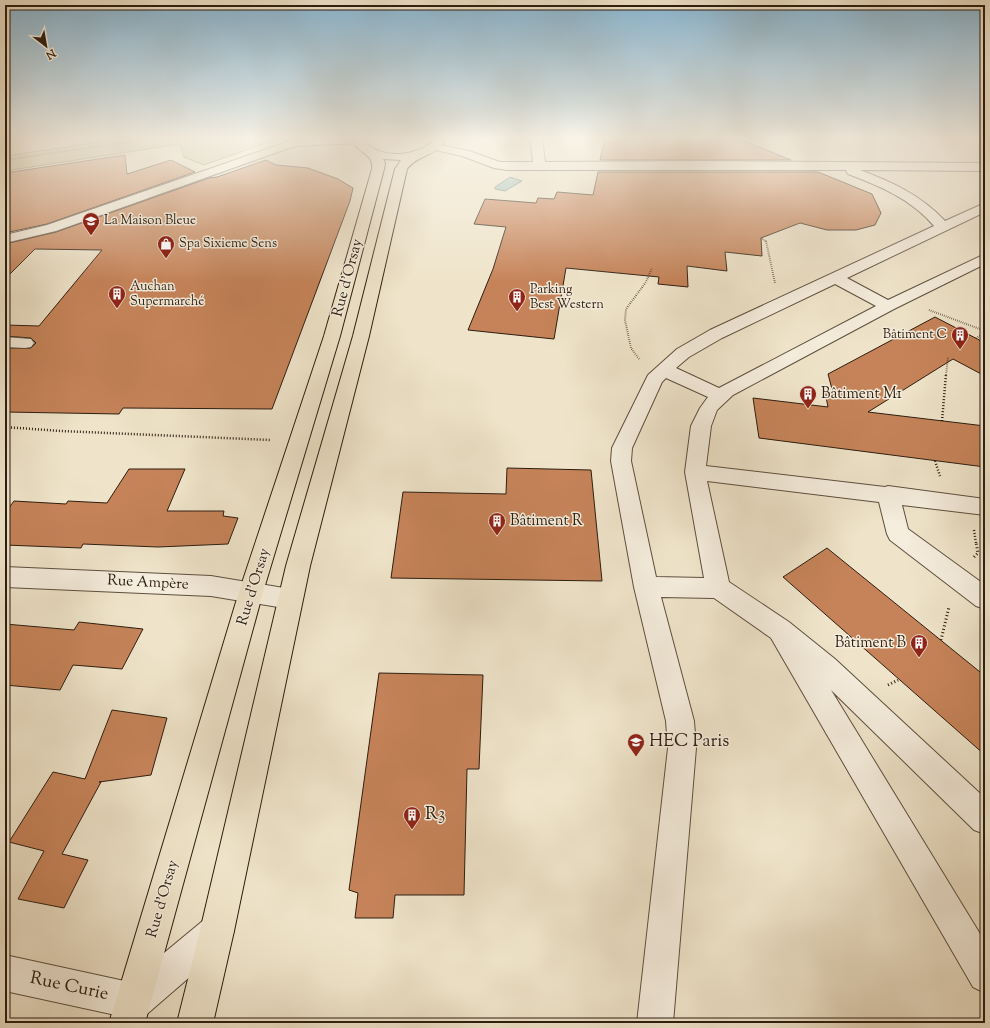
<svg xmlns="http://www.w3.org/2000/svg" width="990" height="1028" viewBox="0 0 990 1028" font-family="'Sorts Mill Goudy',serif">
<rect width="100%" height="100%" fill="#efe4ca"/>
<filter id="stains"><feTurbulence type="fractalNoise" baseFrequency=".005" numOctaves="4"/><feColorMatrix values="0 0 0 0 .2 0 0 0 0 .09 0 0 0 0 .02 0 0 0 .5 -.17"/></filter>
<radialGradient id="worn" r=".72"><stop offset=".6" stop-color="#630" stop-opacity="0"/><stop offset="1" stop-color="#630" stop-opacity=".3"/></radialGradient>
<path fill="#bfc293" stroke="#767052" d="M127,138H294L271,141L204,165L184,157L180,144L5,171V156Z"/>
<path fill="#9abeb8" stroke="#6e7e75" d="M510,177L522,181L505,191L495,189V187Z"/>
<g fill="#c68359" stroke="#2c1d10">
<path d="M605,138H737L791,160H600Z"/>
<path d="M125,155L127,174L171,160L195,172L47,224L5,233V173Z"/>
<path d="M266,160L276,165L308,168L338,179L353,188L350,201L272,409L123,408L119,414L5,412V348H31L36,343L31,338L5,336V325L39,326L102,250L35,249L5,279V244L56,232L209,178L217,177Z"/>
<path d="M598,172H818L872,194L881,213L875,225L856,230H827L800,223L761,238L762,256L725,252L727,271L687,266L688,287L658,284L659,277L566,268L554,339L468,330L493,269L506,227L474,224L485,199L536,203L538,198L554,199L557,192L593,195Z"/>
<path d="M935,317L985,343V376L953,359L868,412L985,426V467L759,438L753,398L828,407L825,392L833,393L828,374Z"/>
<path d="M507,468L591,470L602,581L391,578L403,492L506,494Z"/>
<path d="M129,469H185L167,511H224L223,516L238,518L228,544L158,547L83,544L81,548L5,545V513L14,501L66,504L68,501L107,503Z"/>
<path d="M827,548L985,676V755L783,577Z"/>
<path d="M79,622L143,629L122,669L73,665L60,690L5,685V624L74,630Z"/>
<path d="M379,673L483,675L479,769H467L464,895H395L393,918H355L358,893L349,890Z"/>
<path d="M112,710L167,718L151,775L99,782H101L62,854L88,860L64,908L18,899L44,851L9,842L53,772L85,779Z"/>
</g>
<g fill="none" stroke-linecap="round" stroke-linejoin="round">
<g stroke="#5d4f3e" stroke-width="2">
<g id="minor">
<path d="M337,138H366L368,140L362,143L295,146L56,231L5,243V235L47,225L290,141Z"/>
<path d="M530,138H542L545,162L705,161L985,163V171L860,170C892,182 921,195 945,221L985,203V212L847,278L888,300L985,254V264L894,309L733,395L717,410L711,426L706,466L885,487L888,486L985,499V515L902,505L908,529L985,585V609L976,606L890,540L887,534L879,502L707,481L729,582L789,622L835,659L985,798V834L974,830L831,690L985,942V993L973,987L771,638L714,598L661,597L694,721L696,748L673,1023H637L668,748L666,721L634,587L611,461L612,448L648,375L677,349L710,330L934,226C911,199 880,186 848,174L846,171L847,170H507L494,168L462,156L431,149L429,147L431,145L435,144L469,151L500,162H533ZM835,284L876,306L719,388L676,368L689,357L722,338ZM666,378L708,397L700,408L691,426L685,472L704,578L656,577L631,461L632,448L662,382Z"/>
<path d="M5,337L31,339L34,343L31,347L25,348L5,347Z"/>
<path d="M5,567L211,576L290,589L299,592L302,599L299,606L290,609L211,596L5,587Z"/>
<path d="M217,914L229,919L234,931L229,943L147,1014L134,1019L5,991V955L129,982L205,919Z"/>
</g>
</g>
<g stroke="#2c1d10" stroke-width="2">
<path id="major" d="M357,138H368L367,144C385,159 415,156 432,142L433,138H443L444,143C434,156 416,156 407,169L369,336L310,566L234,931L213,1023H177L200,931L286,566L353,336L395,169L401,160L383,159L385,163L384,169L340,336L263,592L145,1023H109L239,592L324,336L372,169C374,155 362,154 355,145Z"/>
</g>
<g stroke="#2c1d10" stroke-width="1.5" stroke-dasharray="0.5 1" stroke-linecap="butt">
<path d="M886,138L893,145"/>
<path d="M5,160L156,138"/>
<path d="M761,238L767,242"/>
</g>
<g stroke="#2c1d10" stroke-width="2" stroke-dasharray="0.5 1.5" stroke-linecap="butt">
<path d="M766,241L775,283"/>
<path d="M929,310L985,331"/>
<path d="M976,338L985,333"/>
<path d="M639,359L631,348L625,320L626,309L646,282L652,268"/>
<path d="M946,375L948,357"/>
</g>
<g stroke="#2c1d10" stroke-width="2.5" stroke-dasharray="1 2" stroke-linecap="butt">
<path d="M942,421L946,374"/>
<path d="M5,427L61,431L271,440"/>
<path d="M935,461L940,476"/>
<path d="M974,530L976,543"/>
</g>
<g stroke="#2c1d10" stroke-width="3" stroke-dasharray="1 2.5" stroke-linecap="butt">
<path d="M974,557L978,553L976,542"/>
<path d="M941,640L949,607"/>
<path d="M888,685L898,680"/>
</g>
<use href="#minor" fill="#f5eddd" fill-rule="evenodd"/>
<use href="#major" fill="#efe4ca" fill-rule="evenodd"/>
</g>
<linearGradient id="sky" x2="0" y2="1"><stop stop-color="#89b8d5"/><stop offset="0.49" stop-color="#f8f3e7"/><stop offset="1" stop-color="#f8f3e7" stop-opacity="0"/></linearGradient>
<rect width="990" height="282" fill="url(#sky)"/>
<defs>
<g id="school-pin" transform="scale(0.9)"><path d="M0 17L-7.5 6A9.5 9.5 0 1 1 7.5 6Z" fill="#8f2418" stroke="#f5eddd"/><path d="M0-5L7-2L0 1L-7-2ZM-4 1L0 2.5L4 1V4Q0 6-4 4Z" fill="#fff"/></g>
<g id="shop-pin" transform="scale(0.9)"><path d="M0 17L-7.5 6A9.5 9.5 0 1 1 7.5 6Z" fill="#8f2418" stroke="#f5eddd"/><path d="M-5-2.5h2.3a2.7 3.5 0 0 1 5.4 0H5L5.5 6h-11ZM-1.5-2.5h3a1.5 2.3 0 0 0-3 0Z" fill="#fff"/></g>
<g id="building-pin" transform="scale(0.9)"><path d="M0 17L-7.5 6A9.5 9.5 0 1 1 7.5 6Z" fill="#8f2418" stroke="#f5eddd"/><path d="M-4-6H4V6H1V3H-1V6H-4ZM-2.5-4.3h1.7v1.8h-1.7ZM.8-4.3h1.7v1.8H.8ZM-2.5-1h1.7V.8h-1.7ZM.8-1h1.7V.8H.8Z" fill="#fff"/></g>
<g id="university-pin" transform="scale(0.9)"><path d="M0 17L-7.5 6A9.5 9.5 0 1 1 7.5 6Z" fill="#8f2418" stroke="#f5eddd"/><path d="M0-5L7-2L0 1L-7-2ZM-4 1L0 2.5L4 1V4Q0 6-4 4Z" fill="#fff"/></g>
</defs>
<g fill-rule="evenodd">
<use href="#school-pin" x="91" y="221"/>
<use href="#shop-pin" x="166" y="244"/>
<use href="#building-pin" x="117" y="294"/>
<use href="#building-pin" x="517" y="297"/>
<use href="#building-pin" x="960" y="335"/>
<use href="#building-pin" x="808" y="394"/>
<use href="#building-pin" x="497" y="521"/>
<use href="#building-pin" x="919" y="643"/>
<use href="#university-pin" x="636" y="742"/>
<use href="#building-pin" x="412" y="815"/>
</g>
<g text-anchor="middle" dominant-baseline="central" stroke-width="3" stroke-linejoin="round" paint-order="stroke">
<g font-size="13" fill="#2c1d10" stroke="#f5eddd" text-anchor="start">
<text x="104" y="221">La Maison Bleue</text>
<text x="179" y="244">Spa Sixieme Sens</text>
<text x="130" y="287">Auchan<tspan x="130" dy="15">Supermarché</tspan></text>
<text x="530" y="290">Parking<tspan x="530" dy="15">Best Western</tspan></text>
<text x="947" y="335" text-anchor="end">Bâtiment C</text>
</g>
<g font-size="15" fill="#2c1d10" stroke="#f5eddd">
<text transform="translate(348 278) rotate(-75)">Rue d'Orsay</text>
<text transform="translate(148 583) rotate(3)">Rue Ampère</text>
<text transform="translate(254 587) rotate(-73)">Rue d'Orsay</text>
<text transform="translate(163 899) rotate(-74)">Rue d'Orsay</text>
</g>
<g font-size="15" fill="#2c1d10" stroke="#f5eddd" text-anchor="start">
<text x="821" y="394">Bâtiment M1</text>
<text x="510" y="521">Bâtiment R</text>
<text x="906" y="643" text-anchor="end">Bâtiment B</text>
</g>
<g font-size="18" fill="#2c1d10" stroke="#f5eddd" text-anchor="start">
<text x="649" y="742">HEC Paris</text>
<text x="425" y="815">R3</text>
</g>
<g font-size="18" fill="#2c1d10" stroke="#f5eddd">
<text transform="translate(69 987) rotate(12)">Rue Curie</text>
</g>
</g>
<rect width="990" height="1028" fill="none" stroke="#efe4ca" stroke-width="20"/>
<rect x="6" y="6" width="978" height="1016" fill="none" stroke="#2c1d10" stroke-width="2"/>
<rect x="10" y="10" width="970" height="1008" fill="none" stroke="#2c1d10"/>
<g transform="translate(46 46) rotate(149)" stroke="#f5eddd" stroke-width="3" paint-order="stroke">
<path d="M0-3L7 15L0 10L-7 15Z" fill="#2c1d10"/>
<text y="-6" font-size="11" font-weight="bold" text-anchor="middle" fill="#2c1d10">N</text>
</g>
<rect width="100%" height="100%" filter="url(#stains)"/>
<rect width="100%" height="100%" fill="url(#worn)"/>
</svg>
